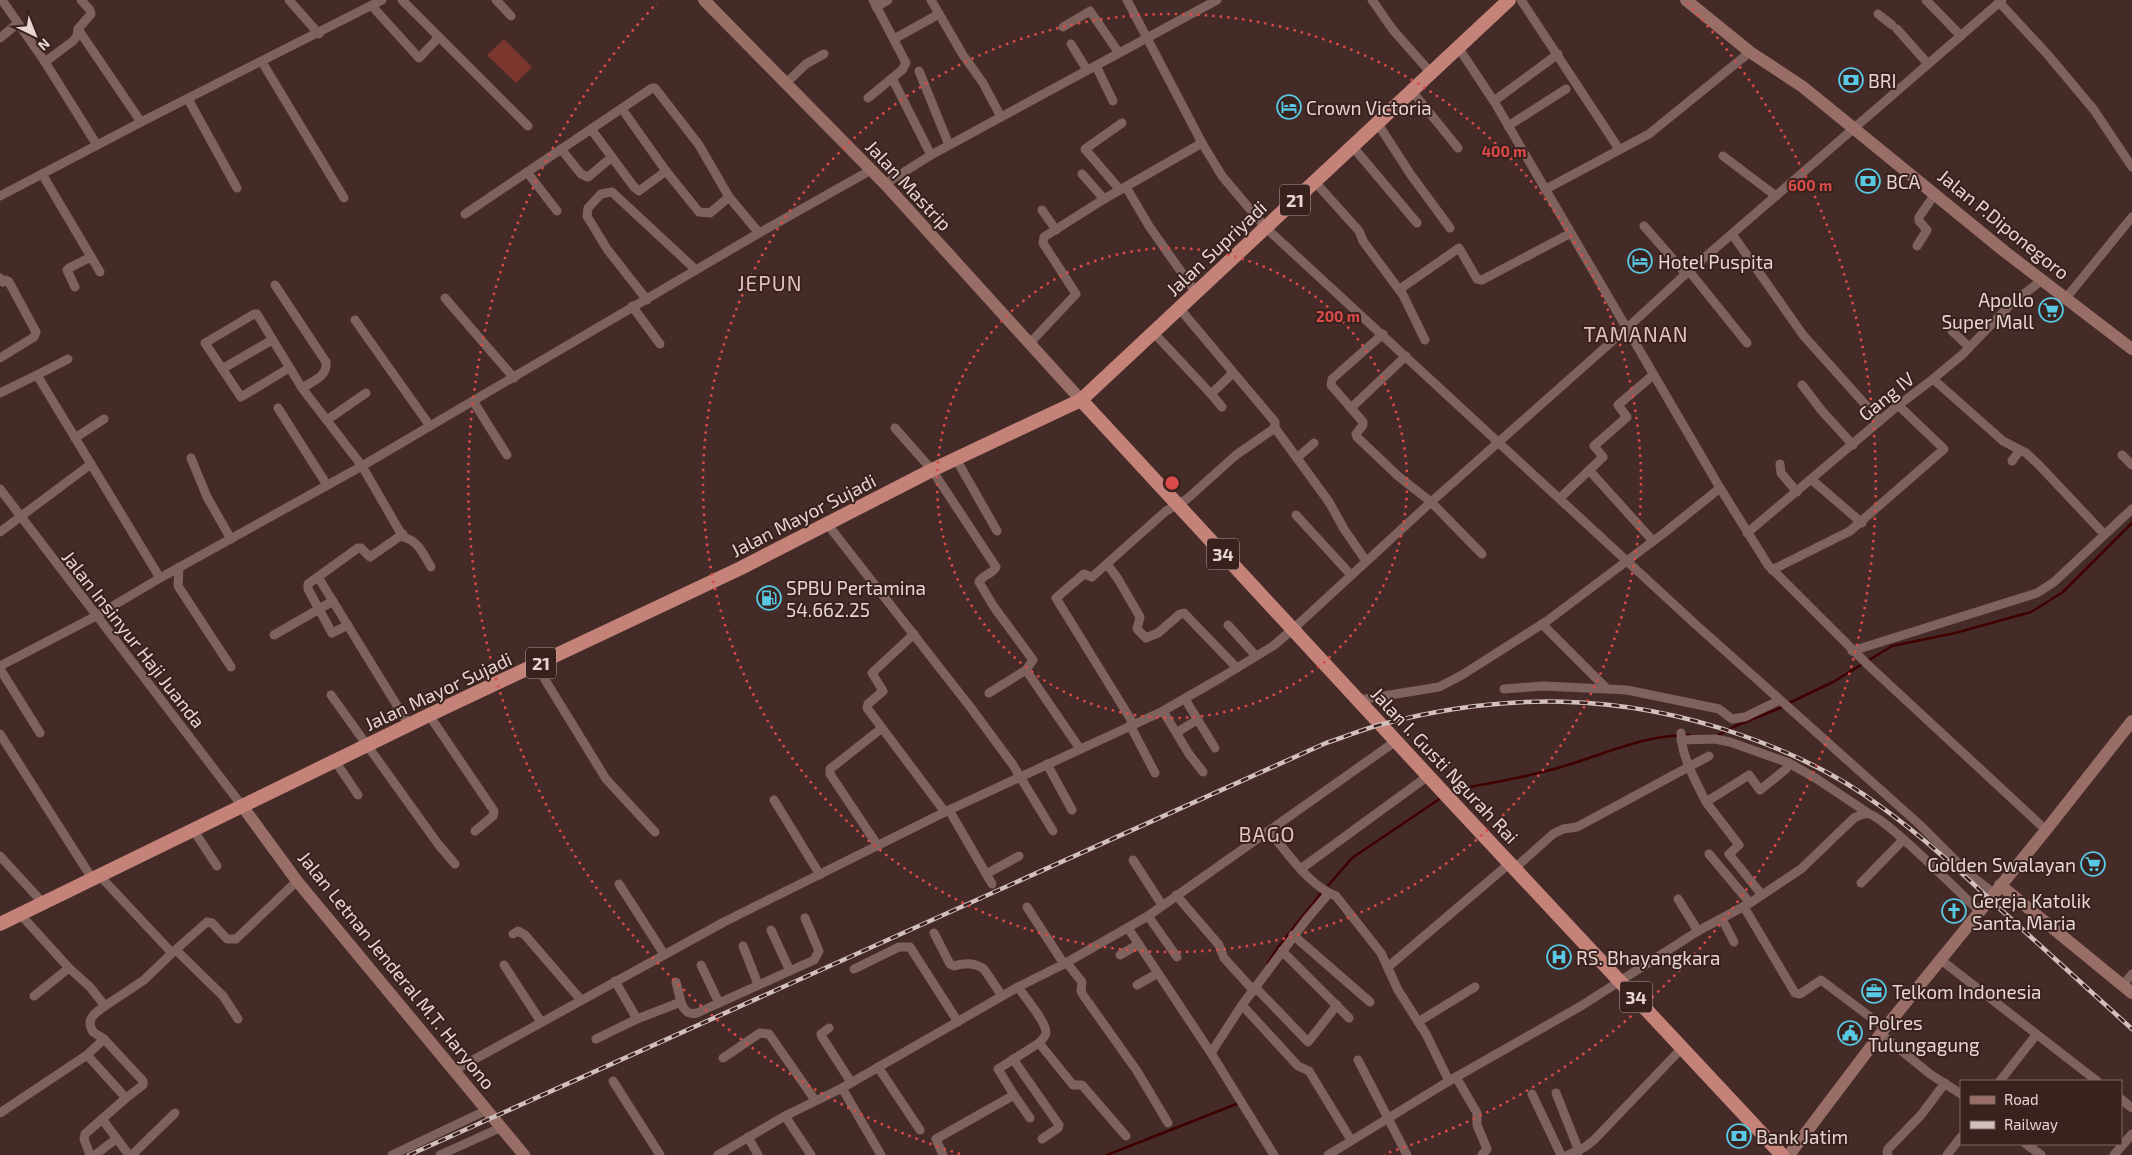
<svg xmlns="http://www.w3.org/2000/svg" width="2132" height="1155" viewBox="0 0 2132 1155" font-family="'Exo 2',sans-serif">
<rect width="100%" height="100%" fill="#442b27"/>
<path fill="#7b362d" d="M504,39L532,67L516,83L487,55Z"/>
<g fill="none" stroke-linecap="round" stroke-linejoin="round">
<g stroke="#400000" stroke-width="2.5">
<path d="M1787,704L1833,682L1892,646L1955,633L2031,612L2063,592L2132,523"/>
<path d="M1717,736L1733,727L1783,707"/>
<path d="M1451,793L1458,789C1497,782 1537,775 1574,763C1614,750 1647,735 1689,735"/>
<path d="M1326,888L1352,858L1441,798"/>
<path d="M1268,963L1279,946L1322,892"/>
<path d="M1107,1155L1239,1103"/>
</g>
<g stroke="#7f625d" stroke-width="9">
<path d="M2,0L45,62L97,145"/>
<path d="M289,0L319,34"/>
<path d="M402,0L528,126"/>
<path d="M496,0L511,16"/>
<path d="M931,0L963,55L983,83L1001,117"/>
<path d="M1127,0L1202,143L1222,176L1265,227L1694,623L1920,825L1970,875L1994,893"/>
<path d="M1372,0L1393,30L1431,73"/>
<path d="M1521,0L1619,149"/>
<path d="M1926,0L1961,36"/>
<path d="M1999,2L2048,55L2094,110L2132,167"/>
<path d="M372,6L419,58L439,37"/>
<path d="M876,7L888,0"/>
<path d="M1878,14L1892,25"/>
<path d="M1063,27L1090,11L1119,53"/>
<path d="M78,29L141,122"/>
<path d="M1897,29L1928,64"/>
<path d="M0,38L18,23"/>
<path d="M894,39L939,14"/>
<path d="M1071,44L1087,70"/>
<path d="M1458,47L1495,103L1720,488L1768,565L1867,664L2046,830"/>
<path d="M45,62L73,41L77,36L78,29L91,14L90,10L81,0"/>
<path d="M262,62L344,198"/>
<path d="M1096,66L1113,101"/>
<path d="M919,71L949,145"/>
<path d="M892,78L931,155"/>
<path d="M785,84L806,64L824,54"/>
<path d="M1412,91L1458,148"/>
<path d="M868,98L902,70L906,63L873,0"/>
<path d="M188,99L237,188"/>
<path d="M1494,101L1558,54"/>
<path d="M622,109L666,171L699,212L710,213L729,197"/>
<path d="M1378,124L1411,175L1450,228"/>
<path d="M1508,126L1566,89"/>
<path d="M591,129L634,187L639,191L666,171"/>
<path d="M1353,147L1417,223"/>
<path d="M561,149L581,174L588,177L612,157"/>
<path d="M1723,156L1776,196"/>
<path d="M527,172L557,211"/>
<path d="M42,174L100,272"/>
<path d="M1082,174L1104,199"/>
<path d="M1315,182L1359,231L1363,241L1403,295L1425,340"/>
<path d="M885,184L931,155L1217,0"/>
<path d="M1126,187L1149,226L1196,293"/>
<path d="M1546,189L1649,134L1750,52"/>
<path d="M1120,190L1085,149L1122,123"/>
<path d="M0,196L145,120L382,0"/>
<path d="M1042,210L1056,230"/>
<path d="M465,214L652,88H655L699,145L729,197L759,233"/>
<path d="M1644,226L1686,274"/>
<path d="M1732,234L1803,335L1880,421"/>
<path d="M1917,246L1927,230L1919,221V217L1935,194"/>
<path d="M1689,271L1747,343"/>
<path d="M0,278L3,282L6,280L9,282L36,332L34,337L0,358"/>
<path d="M275,285L326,362C328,376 313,381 302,388"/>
<path d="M75,287L67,270L69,268L91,257"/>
<path d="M1400,289L1459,248L1477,279L1482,280L1571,233"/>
<path d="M445,298L514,378"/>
<path d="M2066,298L2132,217"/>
<path d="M647,300L607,249L587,216L588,208L601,194L612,192L696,270"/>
<path d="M632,306L660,344"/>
<path d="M1180,309L1275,422V428"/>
<path d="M355,320L430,426"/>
<path d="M1952,331L1969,347"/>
<path d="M1154,333L1211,394"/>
<path d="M1383,334L1332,379L1331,385L1363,422V425L1356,434L1357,437L1398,476L1431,502L1482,554"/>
<path d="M1029,344L1076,294L1043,243L1044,237L1104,199L1202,143"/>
<path d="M289,368L241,397L205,343L254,314H257L302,388L362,466L403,537C419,541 423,554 431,567"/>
<path d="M222,369L272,340"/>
<path d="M37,375L68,359"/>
<path d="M1933,379L2003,441L2026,453L2038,464L2104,534"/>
<path d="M1802,385L1822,411L1853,445"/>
<path d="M0,393L37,375L160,578"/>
<path d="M473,401L507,455"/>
<path d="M1222,407L1211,394L1233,373"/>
<path d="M278,408L327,485"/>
<path d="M1351,408L1406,356"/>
<path d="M327,420L366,393"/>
<path d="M895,428L932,470L996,567C993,574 982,575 979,582L994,607L1033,660L1026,670L1080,749"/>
<path d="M75,438L104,419"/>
<path d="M2122,455L2132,465"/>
<path d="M191,458L207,497L231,539"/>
<path d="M1297,458L1314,443"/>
<path d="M956,459L997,531"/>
<path d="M2012,461L2020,450"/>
<path d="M1780,464L1781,473L1797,492"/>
<path d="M1589,470L1653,541"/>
<path d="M1812,480L1862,523"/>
<path d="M0,489L243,807"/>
<path d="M1560,498L1603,457L1594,446L1627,417L1618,405L1653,375"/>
<path d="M1296,515L1351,575"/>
<path d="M828,525L971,708L1013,765L1053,831"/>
<path d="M0,532L91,464"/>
<path d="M1747,533L1895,408L1933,379L1963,354L2010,305L2042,280"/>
<path d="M1107,564L1118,579L1140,617L1137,629L1146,638L1158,633L1180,614L1184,613L1237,668"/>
<path d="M179,567L178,586L231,667"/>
<path d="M1772,570L1850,531L1944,449L1898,405"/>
<path d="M318,577L409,725"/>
<path d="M1542,624L1606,688"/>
<path d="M348,625L332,633L308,589V584L358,548H361L370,557L403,534"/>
<path d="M1228,625L1256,656"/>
<path d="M914,634L872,673L883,691L868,704L867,708L945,812"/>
<path d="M274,635L333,601"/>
<path d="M1852,651L2037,593L2054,582L2132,509"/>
<path d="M536,665L606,779L655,832"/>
<path d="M0,666L96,616L160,578L362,466L759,233L871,170"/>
<path d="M0,669L40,733"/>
<path d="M1504,689L1543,686L1627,690L1719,709L1732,719L1745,717L1780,700"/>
<path d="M989,693L1026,670"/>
<path d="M331,695L438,844L455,864"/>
<path d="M1185,699L1215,748"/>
<path d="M1359,700L1439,687L1462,675L1547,621L1664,533L1720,488"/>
<path d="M1163,711L1189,754L1203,772"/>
<path d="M429,715L494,811L493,816L475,831"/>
<path d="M1133,723L1056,598L1084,574L1092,577L1166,511L1187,499L1236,455L1275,428L1329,502L1344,529L1366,561"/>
<path d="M1130,725L1155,773"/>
<path d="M1179,731L1197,720"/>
<path d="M1681,733C1681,756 1696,782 1706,802"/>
<path d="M0,734L93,880"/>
<path d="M1681,740L1715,739L1730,742L1789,763L1817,779L1868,813"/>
<path d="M335,761L358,795"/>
<path d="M1047,764L1072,810"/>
<path d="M774,800L820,875"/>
<path d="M949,810L992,884"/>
<path d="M194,831L217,866"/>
<path d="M1269,831C1288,853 1308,885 1336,896L1381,953L1398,990L1426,1034L1449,1081"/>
<path d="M878,846L830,774V769L882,728"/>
<path d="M1709,854L1750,903"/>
<path d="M0,856L43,903"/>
<path d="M1133,860L1162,905"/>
<path d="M1302,868L1428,776"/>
<path d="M1515,868L1553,834L1563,829L1577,827L1709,756"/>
<path d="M986,874L1019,856"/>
<path d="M100,876L172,953L207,922L212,923L227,939H236L297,881"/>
<path d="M1861,883L1903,840"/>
<path d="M619,884L664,954"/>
<path d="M1176,895L1219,945L1224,958L1254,991"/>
<path d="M1762,895L1729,854L1739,845L1706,802L1749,775L1760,790L1786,769L1789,763"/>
<path d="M1678,899L1698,931"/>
<path d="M1027,907L1064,964"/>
<path d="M1744,907L1795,993L1800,994L1821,980L1885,1028"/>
<path d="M1148,916L1177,957"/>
<path d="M1722,919L1734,942"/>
<path d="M1128,928L1211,1053L1274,1155"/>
<path d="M771,930L790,971"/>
<path d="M934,933L950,964L954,966C965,963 973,962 984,969L1002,996"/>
<path d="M513,934L518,931L525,935L581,1000"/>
<path d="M1293,935L1370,1002"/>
<path d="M743,946L758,984"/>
<path d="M176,950L223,996L238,1019"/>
<path d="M1282,951L1349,1018"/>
<path d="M1120,955L1139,944"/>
<path d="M1941,960L2097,1081"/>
<path d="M1067,963L1082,982L1081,991L1083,995L1137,1071L1168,1123"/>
<path d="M504,965L541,1022"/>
<path d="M701,965L719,1003"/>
<path d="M1388,967L1510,863"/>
<path d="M854,969L899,947H910L958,1022"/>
<path d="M615,981L637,1019L681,1002C684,1011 688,1015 697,1013L814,960L819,951L805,918"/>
<path d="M676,982L681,1002"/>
<path d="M1137,985L1158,973"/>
<path d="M2123,985L2132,974"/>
<path d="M1256,988L1308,1042L1337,1005"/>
<path d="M34,996L69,968"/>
<path d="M1242,1005L1298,1066L1309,1071L1351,1140"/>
<path d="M105,1006L144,980L172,953"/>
<path d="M1418,1022L1475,987"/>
<path d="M829,1028L821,1034L822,1037L851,1082"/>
<path d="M1881,1034L1930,1074L1961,1094"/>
<path d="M596,1039L637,1019"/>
<path d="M1039,1043L1073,1085H1082L1126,1136"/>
<path d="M1211,1053L1242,1005L1306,920L1329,893"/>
<path d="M87,1055L126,1098L143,1085V1081L104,1039"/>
<path d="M723,1058L760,1033L769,1034L815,1100"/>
<path d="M1013,1059L1059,1125L1058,1128L1042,1139"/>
<path d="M1358,1060L1407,1155"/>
<path d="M878,1067L920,1130"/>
<path d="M455,1070L724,922L949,810L1163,711L1222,677L1273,646L1293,629L1431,502L1626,329L1689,271L2002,0"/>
<path d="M1456,1077L1477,1113V1125L1487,1149L1482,1155"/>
<path d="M613,1081L660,1155"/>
<path d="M2000,1081L2036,1035"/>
<path d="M842,1088L881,1155"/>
<path d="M1556,1093L1579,1151"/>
<path d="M1532,1094L1561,1155"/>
<path d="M1014,1095L1030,1118"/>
<path d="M2121,1099L2132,1108"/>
<path d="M0,1113L87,1055L104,1039L93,1032C85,1019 95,1013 105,1006L90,987L69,968L20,914"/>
<path d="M785,1116L811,1155"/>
<path d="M102,1119L129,1155"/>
<path d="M748,1137L758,1155"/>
<path d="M2026,1144L2041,1155"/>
<path d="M90,1155L84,1139L85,1134L126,1098"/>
<path d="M95,1155L116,1139"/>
<path d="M132,1155L175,1113"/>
<path d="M392,1155L487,1110"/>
<path d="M440,1155L502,1127"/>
<path d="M718,1155L785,1116L842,1088L1018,987L1064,964L1148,916L1396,741"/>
<path d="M943,1155L936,1139L1014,1095L998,1069L1039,1043C1042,1040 1045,1037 1046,1033C1047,1023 1024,996 1018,987"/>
<path d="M1328,1155L1449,1081L1581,1006L1698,931L1750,903L1801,869L1854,818C1859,816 1863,813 1869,814C1885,817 1962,895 1979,911"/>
<path d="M1568,1155L1585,1147L1594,1140L1683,1047"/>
<path d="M1888,1155L1887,1152L1888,1149L1921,1115L1945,1083"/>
<path d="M1947,1155L1961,1137"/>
<path d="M2114,1155L2132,1134"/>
</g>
<g stroke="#996e67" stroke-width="12">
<path d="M704,0L885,184L1081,400"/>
<path d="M1686,0L1750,52L1803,87L2004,251L2132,349"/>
<path d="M243,807L297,881L524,1155"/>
<path d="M2000,885L2132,993"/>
<path d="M1789,1155L1885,1028L2046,830L2132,721"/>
</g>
<g stroke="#c48278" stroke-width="14">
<path d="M1081,400L1443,792L1782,1155"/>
<path d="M0,924L429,715L741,568L932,470L1081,400L1509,0"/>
</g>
<g stroke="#d2c0bc" stroke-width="4.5">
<path id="rail" d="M409,1155L1326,743C1345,737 1363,729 1383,724C1505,692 1621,693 1741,735C1790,752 1837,774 1880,806C1922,836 1961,872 1999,908C2043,948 2088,989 2132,1029"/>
</g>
<use href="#rail" stroke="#39211d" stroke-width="2.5" stroke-dasharray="8" stroke-linecap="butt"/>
</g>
<g fill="none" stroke="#d94b4a" stroke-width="2.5" stroke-dasharray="2.5 5">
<circle cx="1172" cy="483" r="235"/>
<circle cx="1172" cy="483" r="469"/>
<path d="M960 1154A704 704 0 0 1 657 3M1687 3A704 704 0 0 1 1384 1154"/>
</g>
<defs>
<g id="bank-ring" transform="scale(1.25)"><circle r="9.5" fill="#39211d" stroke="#59c8e4" stroke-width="1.5"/><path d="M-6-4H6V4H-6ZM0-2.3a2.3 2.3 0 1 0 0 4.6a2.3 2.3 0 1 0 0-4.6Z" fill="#59c8e4"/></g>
<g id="hotel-ring" transform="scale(1.25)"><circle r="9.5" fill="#39211d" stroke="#59c8e4" stroke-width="1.5"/><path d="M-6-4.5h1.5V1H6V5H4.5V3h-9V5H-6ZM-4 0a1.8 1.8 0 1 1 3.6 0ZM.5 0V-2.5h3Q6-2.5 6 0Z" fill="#59c8e4"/></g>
<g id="supermarket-ring" transform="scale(1.25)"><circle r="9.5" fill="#39211d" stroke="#59c8e4" stroke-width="1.5"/><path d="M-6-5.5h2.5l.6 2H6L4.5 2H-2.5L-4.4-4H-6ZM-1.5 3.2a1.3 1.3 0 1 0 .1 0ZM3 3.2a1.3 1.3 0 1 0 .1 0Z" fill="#59c8e4"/></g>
<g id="fuel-ring" transform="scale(1.25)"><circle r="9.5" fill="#39211d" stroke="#59c8e4" stroke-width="1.5"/><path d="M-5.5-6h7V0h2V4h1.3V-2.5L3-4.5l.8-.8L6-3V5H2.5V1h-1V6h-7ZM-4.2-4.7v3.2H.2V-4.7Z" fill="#59c8e4"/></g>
<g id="church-ring" transform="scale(1.25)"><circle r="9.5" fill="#39211d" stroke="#59c8e4" stroke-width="1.5"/><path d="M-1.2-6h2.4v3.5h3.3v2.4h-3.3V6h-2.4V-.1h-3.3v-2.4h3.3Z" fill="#59c8e4"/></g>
<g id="hospital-ring" transform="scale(1.25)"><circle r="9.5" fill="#39211d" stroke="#59c8e4" stroke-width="1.5"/><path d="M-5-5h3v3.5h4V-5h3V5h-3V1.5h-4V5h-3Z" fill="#59c8e4"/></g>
<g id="office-ring" transform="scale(1.25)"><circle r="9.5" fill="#39211d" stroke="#59c8e4" stroke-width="1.5"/><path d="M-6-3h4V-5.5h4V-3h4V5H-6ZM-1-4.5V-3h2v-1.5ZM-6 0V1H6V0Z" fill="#59c8e4"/></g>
<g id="civic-ring" transform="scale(1.25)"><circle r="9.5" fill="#39211d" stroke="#59c8e4" stroke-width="1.5"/><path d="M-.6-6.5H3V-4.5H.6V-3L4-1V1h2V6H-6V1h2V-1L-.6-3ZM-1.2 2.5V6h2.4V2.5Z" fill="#59c8e4"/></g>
</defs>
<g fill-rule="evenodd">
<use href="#bank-ring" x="1851" y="80"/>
<use href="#hotel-ring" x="1289" y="107"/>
<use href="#bank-ring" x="1868" y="181"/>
<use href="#hotel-ring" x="1640" y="261"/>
<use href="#supermarket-ring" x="2051" y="310"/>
<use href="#fuel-ring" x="769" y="598"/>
<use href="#supermarket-ring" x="2093" y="864"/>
<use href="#church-ring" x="1954" y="911"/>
<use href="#hospital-ring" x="1559" y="957"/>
<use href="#office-ring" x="1874" y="991"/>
<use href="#civic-ring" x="1850" y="1033"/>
<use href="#bank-ring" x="1739" y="1136"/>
</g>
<g text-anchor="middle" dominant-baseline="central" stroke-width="4" stroke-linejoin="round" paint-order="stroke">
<g fill="#39211d" stroke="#b29f9c" stroke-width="1">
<rect x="1280" y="184.5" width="30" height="31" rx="4"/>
<rect x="1207" y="538.5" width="32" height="31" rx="4"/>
<rect x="526" y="647.5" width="30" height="31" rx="4"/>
<rect x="1620" y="981.5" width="32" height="31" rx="4"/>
</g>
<g font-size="18" font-weight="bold" fill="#e6d5d2">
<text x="1295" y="200">21</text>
<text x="1223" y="554">34</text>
<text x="541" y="663">21</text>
<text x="1636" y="997">34</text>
</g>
<g font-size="19" fill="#e6d5d2" stroke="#39211d" text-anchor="start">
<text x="1868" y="80">BRI</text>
<text x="1306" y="107">Crown Victoria</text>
<text x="1886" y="181">BCA</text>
<text x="1658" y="261">Hotel Puspita</text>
<text x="2034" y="299" text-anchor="end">Apollo<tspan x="2034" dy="22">Super Mall</tspan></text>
<text x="786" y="587">SPBU Pertamina<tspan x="786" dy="22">54.662.25</tspan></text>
<text x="2076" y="864" text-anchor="end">Golden Swalayan</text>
<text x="1972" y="900">Gereja Katolik<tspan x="1972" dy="22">Santa Maria</tspan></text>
<text x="1576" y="957">RS. Bhayangkara</text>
<text x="1892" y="991">Telkom Indonesia</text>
<text x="1868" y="1022">Polres<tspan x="1868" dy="22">Tulungagung</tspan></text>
<text x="1756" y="1136">Bank Jatim</text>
</g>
<g font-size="19" fill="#e6d5d2" stroke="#39211d">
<text transform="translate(909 185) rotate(47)">Jalan Mastrip</text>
<text transform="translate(2004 224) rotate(39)">Jalan P.Diponegoro</text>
<text transform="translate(1216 248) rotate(-43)">Jalan Supriyadi</text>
<text transform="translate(1886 396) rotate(-39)">Gang IV</text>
<text transform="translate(803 515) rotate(-27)">Jalan Mayor Sujadi</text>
<text transform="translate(134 639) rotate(52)">Jalan Insinyur Haji Juanda</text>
<text transform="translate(438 691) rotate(-25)">Jalan Mayor Sujadi</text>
<text transform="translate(1445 765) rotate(47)">Jalan I. Gusti Ngurah Rai</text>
<text transform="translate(397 970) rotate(51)">Jalan Letnan Jenderal M.T. Haryono</text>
</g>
<g font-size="21" letter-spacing="1" fill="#e1c0bb" stroke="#39211d">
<text x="770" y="282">JEPUN</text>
<text x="1636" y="333">TAMANAN</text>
<text x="1267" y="833">BAGO</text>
</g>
</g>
<circle cx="1172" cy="483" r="8" fill="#d94b4a" stroke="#39211d" stroke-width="2.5"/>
<g font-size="15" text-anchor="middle" font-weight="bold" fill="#d94b4a" stroke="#39211d" stroke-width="4" stroke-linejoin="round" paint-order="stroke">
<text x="1504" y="157">400 m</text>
<text x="1810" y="191">600 m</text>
<text x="1338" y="322">200 m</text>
</g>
<rect x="1960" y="1080" width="162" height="65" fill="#39211d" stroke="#7e6965"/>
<rect x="1970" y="1096" width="25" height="8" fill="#996e67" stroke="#7e6965"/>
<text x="2004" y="1105" font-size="15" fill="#e6d5d2">Road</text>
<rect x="1970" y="1121" width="25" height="8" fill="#d2c0bc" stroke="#7e6965"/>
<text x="2004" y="1130" font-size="15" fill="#e6d5d2">Railway</text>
<g transform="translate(35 35) rotate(137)" stroke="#39211d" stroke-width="4" paint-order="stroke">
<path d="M0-4L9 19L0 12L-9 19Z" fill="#e6d5d2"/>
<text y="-8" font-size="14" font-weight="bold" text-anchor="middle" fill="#e6d5d2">N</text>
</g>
</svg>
